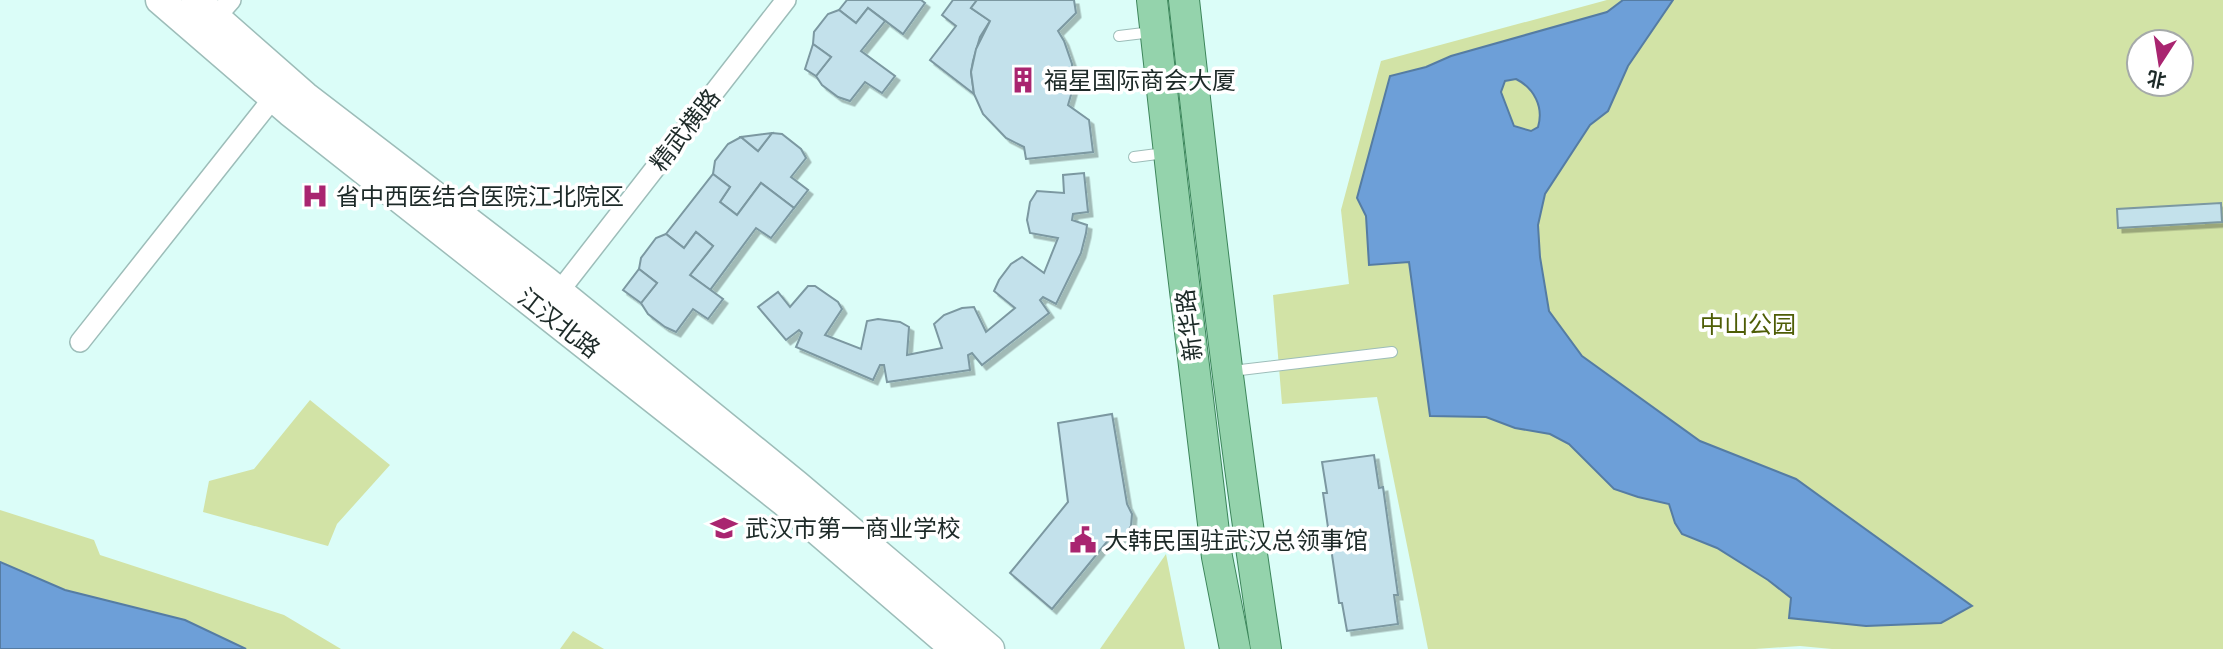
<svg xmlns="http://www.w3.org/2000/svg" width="2223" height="649" viewBox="0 0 2223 649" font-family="Figtree,'Noto Sans SC',sans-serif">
<defs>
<filter id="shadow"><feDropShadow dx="4.5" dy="4.5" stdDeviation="0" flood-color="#0004"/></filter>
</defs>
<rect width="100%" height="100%" fill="#dbfdf8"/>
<g fill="#d2e3a6" fill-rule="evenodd">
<path d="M1607,0H2223V649H1832L1800,646L1755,649H1428L1377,397L1282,404L1273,295L1349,284L1341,210L1381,61ZM2139,42H2181V84H2139Z"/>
<path d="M310,400L390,465L337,524L328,546L203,512L209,481L254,469Z"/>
<path d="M0,510L94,540L100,555L284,615L341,649H0Z"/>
<path d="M1166,554L1185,649H1100Z"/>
<path d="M573,631L604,649H560Z"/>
</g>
<g fill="#6d9fd8" stroke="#557ca3" stroke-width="2" fill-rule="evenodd">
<path d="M1623,0H1673L1628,66L1608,111L1590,125L1545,194L1538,225L1540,257L1549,311L1582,356L1700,441L1796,479L1972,606L1941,623L1866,626L1789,618L1791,598L1768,580L1717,548L1682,534L1675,523L1669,504L1638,497L1614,489L1569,444L1550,434L1515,428L1486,417L1430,416L1409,262L1369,265L1366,216L1357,198L1390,76L1426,67L1451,56L1607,12ZM1516,79C1534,88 1544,107 1538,127L1531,131L1514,126L1501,92L1505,81Z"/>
<path d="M0,562L65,590L185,620L246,649H0Z"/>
</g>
<g fill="#c3e1eb" stroke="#7b98a1" stroke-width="2" filter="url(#shadow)">
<path d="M847,0H921L925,3L903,34L868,8L856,23L839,10Z"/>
<path d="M953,0H977L971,8L990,21L980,37L973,61L971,72L974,94L930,60L956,26L942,15Z"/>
<path d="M977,0H1074L1076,13L1058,31L1064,41L1072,64L1073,88L1068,105L1089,120L1093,152L1026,159L1024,147L1006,138L983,114L974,94L971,72L976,49L990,21L971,8Z"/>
<path d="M868,8L885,21L861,51L895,76L882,93L865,82L850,101L838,97L822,85L816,76L831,57L813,44L814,32L828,14L839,10L856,23Z"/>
<path d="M813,44L831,57L816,76L805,69Z"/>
<path d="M772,133L782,134L801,149L806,158L791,177L808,190L794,208L761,183L737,215L720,202L730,187L713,174L715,161L728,144L741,137L758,151Z"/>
<path d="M772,133L758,151L741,137Z"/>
<path d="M1084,173L1088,212L1073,214L1072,220L1087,225L1086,233L1081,253L1056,304L1043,297L1040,300L1049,313L982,365L972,353L968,355L970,370L887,382L884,365H880L873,380L796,347L802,333L799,330L786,340L758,307L778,292L790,307L808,286H815L838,302L842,309L825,335L861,349L867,321L878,319L900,322L909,327L907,355L942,348L934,324L944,315L962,308L974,307L986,332L1015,308L994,291L999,280L1011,264L1022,257L1044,273L1058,238L1030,233L1027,220L1030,202L1037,191L1064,193L1063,175Z"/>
<path d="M713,174L730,187L720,202L737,215L761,183L794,208L771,238L756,228L710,290L690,275L713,246L696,232L684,248L666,234Z"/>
<path d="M2221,203L2222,222L2118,228L2117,209Z"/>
<path d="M696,232L713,246L690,275L723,299L708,319L693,309L676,332L665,327L648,314L641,303L657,283L639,269L641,258L656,238L666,234L684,248Z"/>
<path d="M639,269L657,283L641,303L623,290Z"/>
<path d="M1112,414L1127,504L1132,514L1131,526L1125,535L1120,538H1110L1052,609L1010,573L1068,502L1058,423Z"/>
<path d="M1374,455L1379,488L1383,487L1398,595H1394L1398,624L1347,631L1342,603H1339L1323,493H1327L1322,462Z"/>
</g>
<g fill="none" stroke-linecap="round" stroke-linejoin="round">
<g stroke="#9dbdb9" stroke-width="12">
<g id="service">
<path d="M1119,36L1152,32"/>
<path d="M1134,157L1165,153"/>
<path d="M1232,371L1392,352"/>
</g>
</g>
<g stroke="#9dbdb9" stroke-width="22">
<g id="minor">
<path d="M216,17L231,0"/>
<path d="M558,293L786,0"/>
<path d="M80,342L273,98"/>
</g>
</g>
<g stroke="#9dbdb9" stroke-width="31">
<g id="secondary">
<path d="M160,0L290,112L783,501L955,649"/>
<path d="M196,0L305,96L546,281L797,485L990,649"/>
</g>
</g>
<g stroke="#3c855a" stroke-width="32">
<g id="primary">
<path d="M1152,0L1176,216L1217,557L1235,649"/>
<path d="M1184,0C1208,217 1233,433 1266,649"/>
</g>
</g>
<use href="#service" stroke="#fff" stroke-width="10"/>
<use href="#minor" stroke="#fff" stroke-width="19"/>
<use href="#secondary" stroke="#fff" stroke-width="28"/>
<use href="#primary" stroke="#94d3ac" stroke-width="30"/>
</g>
<defs>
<g id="building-bare" transform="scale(2.1)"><path d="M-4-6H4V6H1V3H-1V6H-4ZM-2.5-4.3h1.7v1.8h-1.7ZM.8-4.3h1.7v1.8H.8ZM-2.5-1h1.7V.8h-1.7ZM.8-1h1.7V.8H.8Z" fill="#a92570" stroke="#fff" stroke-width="2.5" paint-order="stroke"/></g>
<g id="hospital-bare" transform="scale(2.1)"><path d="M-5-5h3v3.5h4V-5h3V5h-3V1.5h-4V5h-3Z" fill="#a92570" stroke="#fff" stroke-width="2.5" paint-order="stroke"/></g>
<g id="school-bare" transform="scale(2.1)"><path d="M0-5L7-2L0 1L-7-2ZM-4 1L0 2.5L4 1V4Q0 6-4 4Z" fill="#a92570" stroke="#fff" stroke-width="2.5" paint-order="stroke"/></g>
<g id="civic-bare" transform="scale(2.1)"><path d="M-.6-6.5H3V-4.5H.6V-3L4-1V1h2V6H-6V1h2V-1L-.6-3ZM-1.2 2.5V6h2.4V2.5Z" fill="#a92570" stroke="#fff" stroke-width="2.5" paint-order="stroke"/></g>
</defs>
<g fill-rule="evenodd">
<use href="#building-bare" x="1023" y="80"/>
<use href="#hospital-bare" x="315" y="196"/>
<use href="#school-bare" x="724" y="528"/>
<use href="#civic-bare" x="1083" y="540"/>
</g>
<g text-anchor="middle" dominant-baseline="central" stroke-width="7" stroke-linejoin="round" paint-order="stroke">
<g font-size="24" fill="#1d2a28" stroke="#fff" text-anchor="start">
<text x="1044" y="80">福星国际商会大厦</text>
<text x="336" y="196">省中西医结合医院江北院区</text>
<text x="745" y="528">武汉市第一商业学校</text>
<text x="1104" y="540">大韩民国驻武汉总领事馆</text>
</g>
<g font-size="24" fill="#1d2a28" stroke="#fff">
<text transform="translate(685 130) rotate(-52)">精武横路</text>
<text transform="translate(559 323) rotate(38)">江汉北路</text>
<text transform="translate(1189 325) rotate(-97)">新华路</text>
</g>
<g font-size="24" fill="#4e5d06" stroke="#fff">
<text x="1748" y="324">中山公园</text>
</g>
</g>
<g transform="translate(2160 63) rotate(192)"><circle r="33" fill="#ffffff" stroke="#a5aaa9" stroke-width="2"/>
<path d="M0-5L12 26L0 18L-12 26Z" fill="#a92570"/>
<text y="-10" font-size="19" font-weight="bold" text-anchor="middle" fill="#1d2a28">北</text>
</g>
</svg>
